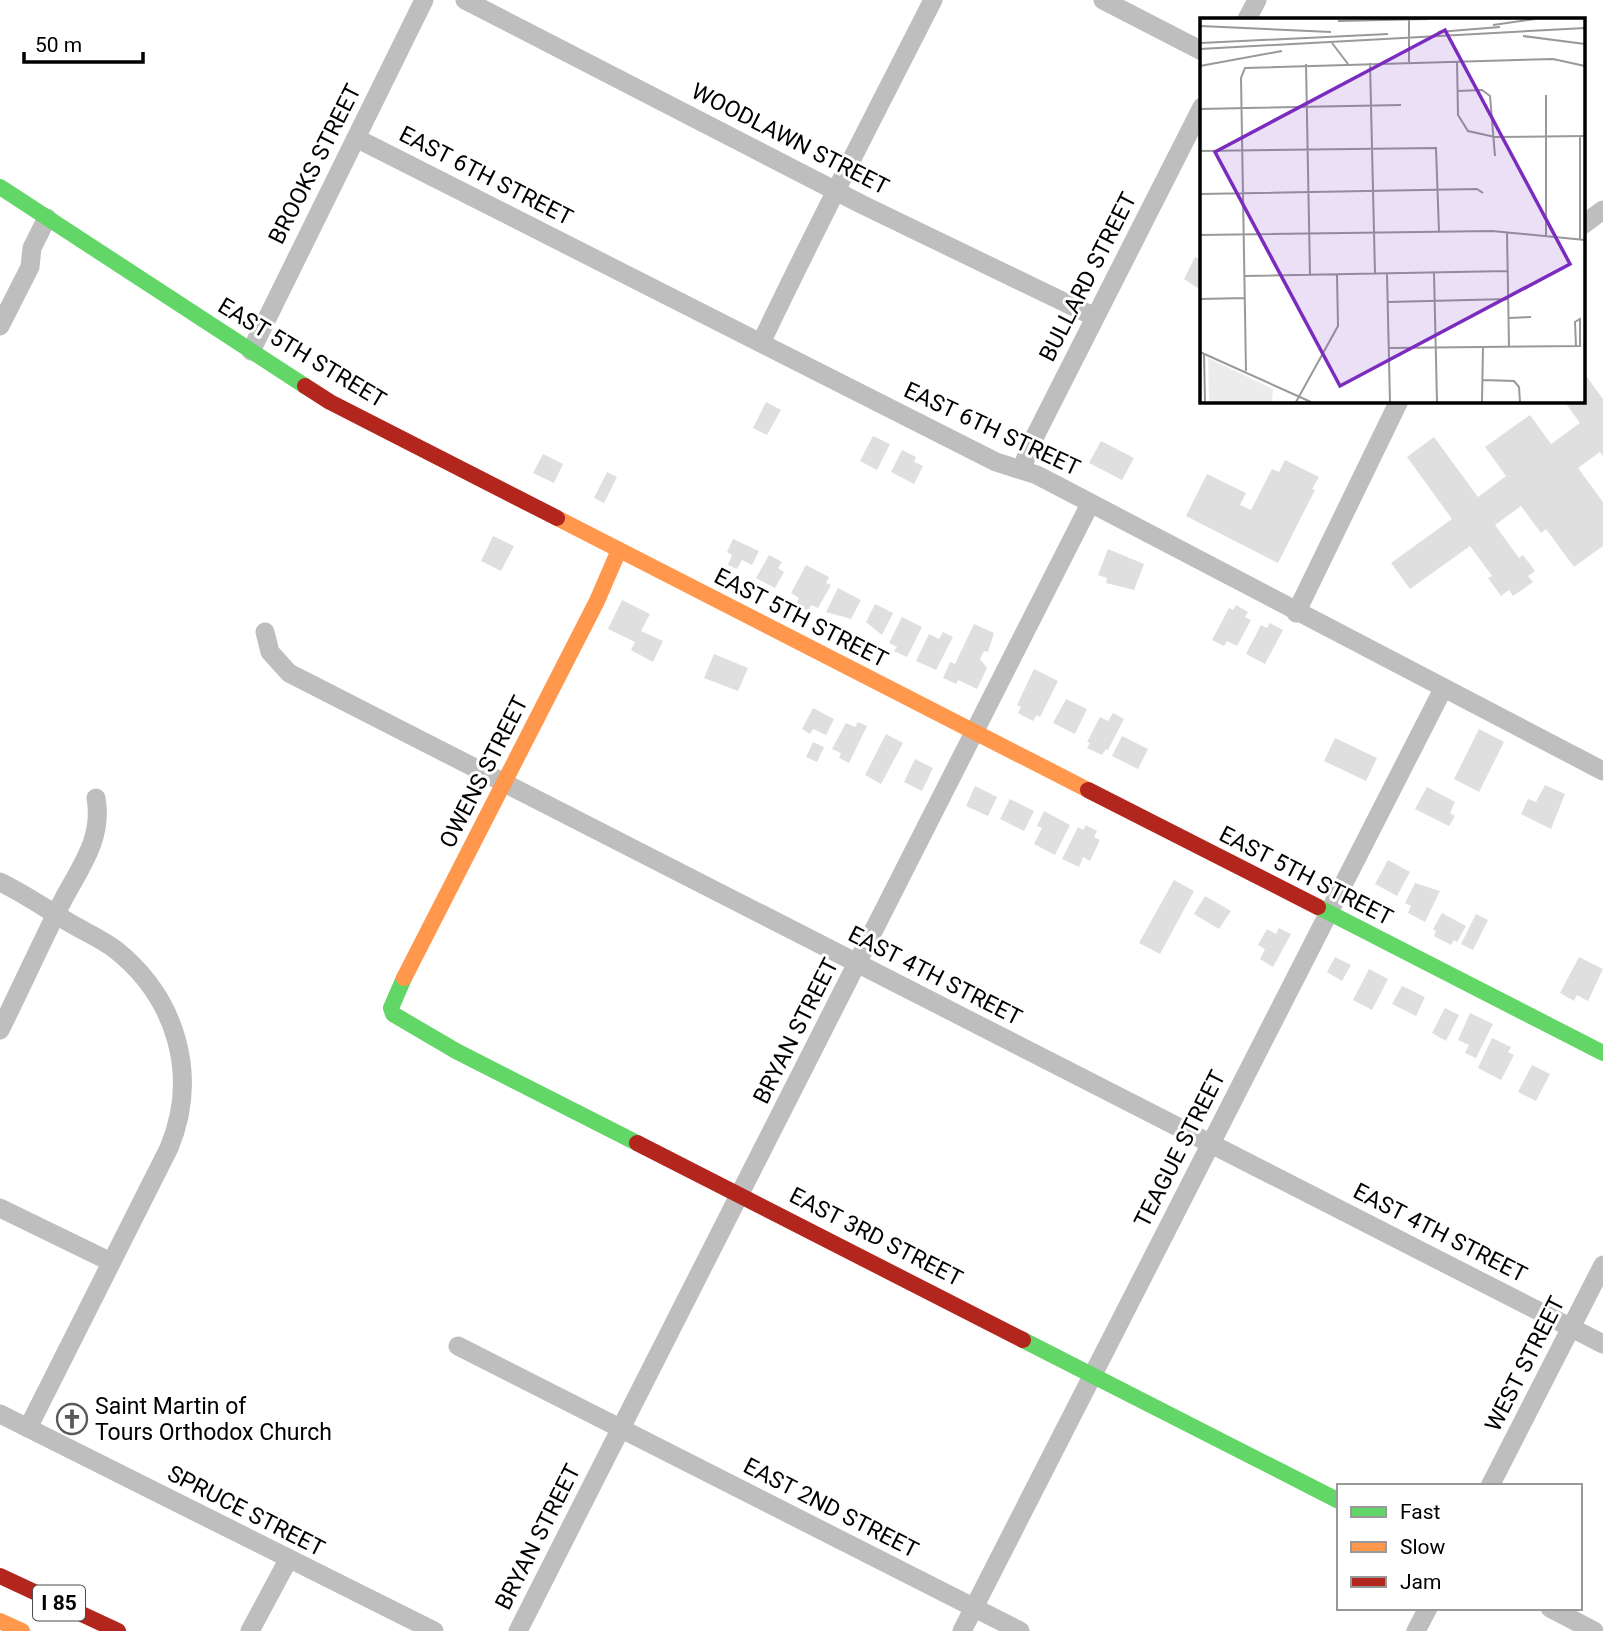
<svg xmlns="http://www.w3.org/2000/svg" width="1603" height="1631" viewBox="0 0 1603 1631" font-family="Roboto,sans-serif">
<rect width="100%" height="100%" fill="#fff"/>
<g fill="#dfdfdf">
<path d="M1195,257L1202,260V291L1184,279Z"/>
<path d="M1584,373L1603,399V456L1600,452L1578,468L1603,502V546L1574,567L1546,529L1541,533L1521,506L1495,525L1519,558L1523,555L1535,571L1528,576L1533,582L1513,596L1509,590L1501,596L1488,578L1492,576L1470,546L1410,589L1391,563L1452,519L1407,457L1434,437L1478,497L1506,476L1485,447L1530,415L1551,444L1580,423L1564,401H1584Z"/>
<path d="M766,402L781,410L767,435L753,428Z"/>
<path d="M873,436L890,444L877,470L860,461Z"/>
<path d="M1101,441L1134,458L1122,480L1089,463Z"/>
<path d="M902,450L916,457L914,462L923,466L914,484L891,472Z"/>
<path d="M543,454L563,464L554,483L533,473Z"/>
<path d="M1285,460L1319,477L1312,489L1315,490L1278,563L1186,516L1207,474L1246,493L1240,505L1251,510L1272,469L1279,472Z"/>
<path d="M607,472L617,477L604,503L594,498Z"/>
<path d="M493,536L514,546L501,571L481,561Z"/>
<path d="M733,539L759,551L752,565L742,560L737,569L728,565L732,555L727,552Z"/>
<path d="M1108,549L1144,564L1134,590L1106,583L1107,578L1098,575Z"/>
<path d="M769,555L782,562L778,568L784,572L775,588L756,578Z"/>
<path d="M806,565L829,577L826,583L831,585L818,608L811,605L808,611L796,604L799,598L791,593Z"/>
<path d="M838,588L861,600L851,619L826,612Z"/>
<path d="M622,600L650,614L641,631L663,641L653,662L631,650L635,642L608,629Z"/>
<path d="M875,604L893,613L882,635L866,622Z"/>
<path d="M1236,605L1248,612L1245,617L1251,620L1237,646L1227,641L1224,646L1212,640L1229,608L1233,610Z"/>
<path d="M902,617L922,627L907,657L894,651L897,647L889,643Z"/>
<path d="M1270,623L1283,630L1265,664L1246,654L1261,625L1267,628Z"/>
<path d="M974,624L994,633L988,652L984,651L980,659L987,668L977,689L958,680L956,684L943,678L950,662L955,664Z"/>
<path d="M943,632L953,637L936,670L916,661L929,634L939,639Z"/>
<path d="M714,654L748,668L738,691L704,678Z"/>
<path d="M1034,669L1058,681L1040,717L1037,715L1033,721L1018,713L1021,707L1017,705Z"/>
<path d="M1066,699L1087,709L1075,734L1053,723Z"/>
<path d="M813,708L834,719L826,735L813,729L810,734L802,729Z"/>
<path d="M1113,713L1124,719L1108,750L1106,749L1102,755L1087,748L1090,743L1087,742L1100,717L1108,721Z"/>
<path d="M858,722L867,726L849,763L839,758L841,753L832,749L846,723L855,727Z"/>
<path d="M1479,729L1504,742L1479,792L1454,779Z"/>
<path d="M886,734L903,743L881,784L865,775Z"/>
<path d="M1122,736L1148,749L1138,769L1112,756Z"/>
<path d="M1335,738L1377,758L1366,781L1324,761Z"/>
<path d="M813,742L824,747L817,762L806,757Z"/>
<path d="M915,759L933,768L922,791L904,782Z"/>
<path d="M1545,785L1565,794L1551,829L1521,814L1528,799L1536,802Z"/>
<path d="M975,786L997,797L988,816L966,806Z"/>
<path d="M1427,787L1455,802L1450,813L1455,816L1449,826L1415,809Z"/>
<path d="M1010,799L1034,811L1024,831L1000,819Z"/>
<path d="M1044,811L1070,825L1055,855L1034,844L1042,828L1037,826Z"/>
<path d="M1086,825L1097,831L1094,837L1100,840L1090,861L1083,857L1079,867L1062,859L1078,827L1083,830Z"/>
<path d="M1388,860L1410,872L1397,896L1375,884Z"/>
<path d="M1174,880L1194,891L1160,954L1139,943Z"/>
<path d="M1415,883L1440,891L1425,922L1408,913L1411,906L1405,903Z"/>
<path d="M1205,896L1231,911L1219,929L1194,914Z"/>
<path d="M1442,913L1466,926L1457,942L1454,940L1451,945L1434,936L1436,931L1433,929Z"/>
<path d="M1476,914L1488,920L1473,950L1461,944Z"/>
<path d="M1279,928L1291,934L1273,967L1260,959L1265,949L1258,945L1267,929L1276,934Z"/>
<path d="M1335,957L1351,965L1342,981L1327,972Z"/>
<path d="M1579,957L1603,969L1588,1001L1577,995L1574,1001L1560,993Z"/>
<path d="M1369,969L1388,979L1372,1010L1353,1000Z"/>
<path d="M1402,986L1425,997L1416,1016L1392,1004Z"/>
<path d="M1445,1008L1459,1015L1446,1041L1432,1033Z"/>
<path d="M1470,1013L1493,1024L1476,1058L1465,1053L1469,1045L1458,1040Z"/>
<path d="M1492,1038L1511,1047L1508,1052L1514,1055L1501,1080L1478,1068Z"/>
<path d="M1532,1065L1550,1074L1536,1101L1518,1092Z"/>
</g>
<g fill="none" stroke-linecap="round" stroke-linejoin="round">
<g stroke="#bebebe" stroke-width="19">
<path d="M465,0L863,205L1095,317"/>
<path d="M1103,0L1202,51"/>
<path d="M1247,19L1257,0"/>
<path d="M356,138L996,462L1037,475L1603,771"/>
<path d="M1584,224L1603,210"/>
<path d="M0,326L30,267L32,248L47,218"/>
<path d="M761,343C816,227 875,114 933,0"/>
<path d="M251,351L424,0"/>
<path d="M1022,470L1029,448L1202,107"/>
<path d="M1296,613L1399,401"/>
<path d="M265,632L270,652L289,673L1603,1344"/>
<path d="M0,882C25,894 46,909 70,923C85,932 102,939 116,950C177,999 199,1076 169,1148L28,1428"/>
<path d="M0,1030C22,986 42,941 64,898C82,865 103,837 96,798"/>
<path d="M0,1208L111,1262"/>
<path d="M458,1346L1020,1631"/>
<path d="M0,1414L434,1631"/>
<path d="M1490,1486L1603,1265"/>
<path d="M1550,1608L1594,1631"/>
<path d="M250,1631L288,1560"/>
<path d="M518,1631L1090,504"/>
<path d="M962,1631L1443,689"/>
<path d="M1416,1631L1428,1608"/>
</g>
<g stroke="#63d668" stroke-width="16">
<path d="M0,187L305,386"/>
<path d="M1318,907L1603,1053"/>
<path d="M404,978L391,1008L393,1014L456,1051L637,1143"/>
<path d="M1023,1340L1339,1501"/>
</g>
<g stroke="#ff974d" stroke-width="16">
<path d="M557,518L1088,790"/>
<path d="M404,978L597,601L619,550"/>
<path d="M0,1621L22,1631"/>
</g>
<g stroke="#b3261e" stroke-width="16">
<path d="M305,386L330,402L557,518"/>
<path d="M1088,790L1318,907"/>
<path d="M637,1143L1023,1340"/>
<path d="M0,1576L118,1631"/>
</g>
</g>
<defs>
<g id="church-ring" transform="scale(1.575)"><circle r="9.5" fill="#fff" stroke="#595959" stroke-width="1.5"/><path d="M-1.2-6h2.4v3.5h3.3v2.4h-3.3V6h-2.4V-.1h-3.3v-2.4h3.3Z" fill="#595959"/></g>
</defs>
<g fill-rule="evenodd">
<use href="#church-ring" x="72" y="1419"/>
</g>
<g text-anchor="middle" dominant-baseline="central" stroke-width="6" stroke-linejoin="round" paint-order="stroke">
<rect fill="#fff" stroke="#4c4c4c" stroke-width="2" x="33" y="1585.5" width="52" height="35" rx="5"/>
<g font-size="21" font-weight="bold" fill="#000">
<text x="59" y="1603">I 85</text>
</g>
<g font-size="23" fill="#000" stroke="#fff">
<text transform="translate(790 139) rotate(27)">WOODLAWN STREET</text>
<text transform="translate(315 164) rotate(-63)">BROOKS STREET</text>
<text transform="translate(486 176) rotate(27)">EAST 6TH STREET</text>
<text transform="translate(1088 277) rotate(-63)">BULLARD STREET</text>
<text transform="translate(302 353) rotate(31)">EAST 5TH STREET</text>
<text transform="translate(992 429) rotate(25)">EAST 6TH STREET</text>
<text transform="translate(801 618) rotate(27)">EAST 5TH STREET</text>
<text transform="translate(484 772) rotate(-63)">OWENS STREET</text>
<text transform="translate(1306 876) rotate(27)">EAST 5TH STREET</text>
<text transform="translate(935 976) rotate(27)">EAST 4TH STREET</text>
<text transform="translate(796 1031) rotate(-63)">BRYAN STREET</text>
<text transform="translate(1180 1149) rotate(-63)">TEAGUE STREET</text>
<text transform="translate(1440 1233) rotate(27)">EAST 4TH STREET</text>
<text transform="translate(876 1237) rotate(27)">EAST 3RD STREET</text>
<text transform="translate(1525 1364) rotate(-63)">WEST STREET</text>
<text transform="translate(831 1508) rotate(27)">EAST 2ND STREET</text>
<text transform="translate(246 1511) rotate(27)">SPRUCE STREET</text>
<text transform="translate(538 1537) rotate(-63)">BRYAN STREET</text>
</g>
<g font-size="23" fill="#000" stroke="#fff" text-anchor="start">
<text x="95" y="1406">Saint Martin of<tspan x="95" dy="26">Tours Orthodox Church</tspan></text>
</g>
</g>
<g transform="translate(1200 18)">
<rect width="385" height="385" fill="#fff"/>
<path d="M8,340L73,371L72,384H9Z" fill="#ececec"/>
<path fill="none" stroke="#999" stroke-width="2" d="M209,1V44M138,3L228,1M293,7L335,1M0,8L131,14M238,14L300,9M323,18L385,26M1,25L188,16M132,25L148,46M0,31L385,10M257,43L258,97L268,113L295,119L385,118M170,45L175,256M106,46L110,257M0,48L82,33M257,73L282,72L290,78L295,138M346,77V218M0,91L201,87M380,118V221M0,133L236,130L239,214M0,176L277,171L283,175M307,214L309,328M0,217L292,213L385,222M234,255L237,384M187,256L190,384M44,258L308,253M0,281L45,280M188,284L309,281M309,300L331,299M189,330L380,328V301L375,304L376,328M0,334L111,384M4,335L5,384M46,353L41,60L45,50L353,41L385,48M283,362L314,363L319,369L320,384M96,384L138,308L137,257M282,384L283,329"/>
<path fill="#7b2cbf" fill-opacity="0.15" stroke="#7b2cbf" stroke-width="3.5" d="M245,12L370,246L140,368L15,134Z"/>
<rect width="385" height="385" fill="none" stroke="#000" stroke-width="3.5"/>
</g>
<rect x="1337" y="1484" width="245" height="126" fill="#ffffff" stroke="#999999" stroke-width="2"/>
<rect x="1351" y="1507" width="35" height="10" fill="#63d668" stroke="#999999" stroke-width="2"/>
<text x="1400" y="1519" font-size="21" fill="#000000">Fast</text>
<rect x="1351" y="1542" width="35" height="10" fill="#ff974d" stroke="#999999" stroke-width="2"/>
<text x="1400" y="1554" font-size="21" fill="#000000">Slow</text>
<rect x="1351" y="1577" width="35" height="10" fill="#b3261e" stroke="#999999" stroke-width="2"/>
<text x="1400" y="1589" font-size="21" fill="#000000">Jam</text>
<path d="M24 52v10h119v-10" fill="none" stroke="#000000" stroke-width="3.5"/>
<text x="35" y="52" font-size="21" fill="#000000" stroke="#ffffff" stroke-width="5" paint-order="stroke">50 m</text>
</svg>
